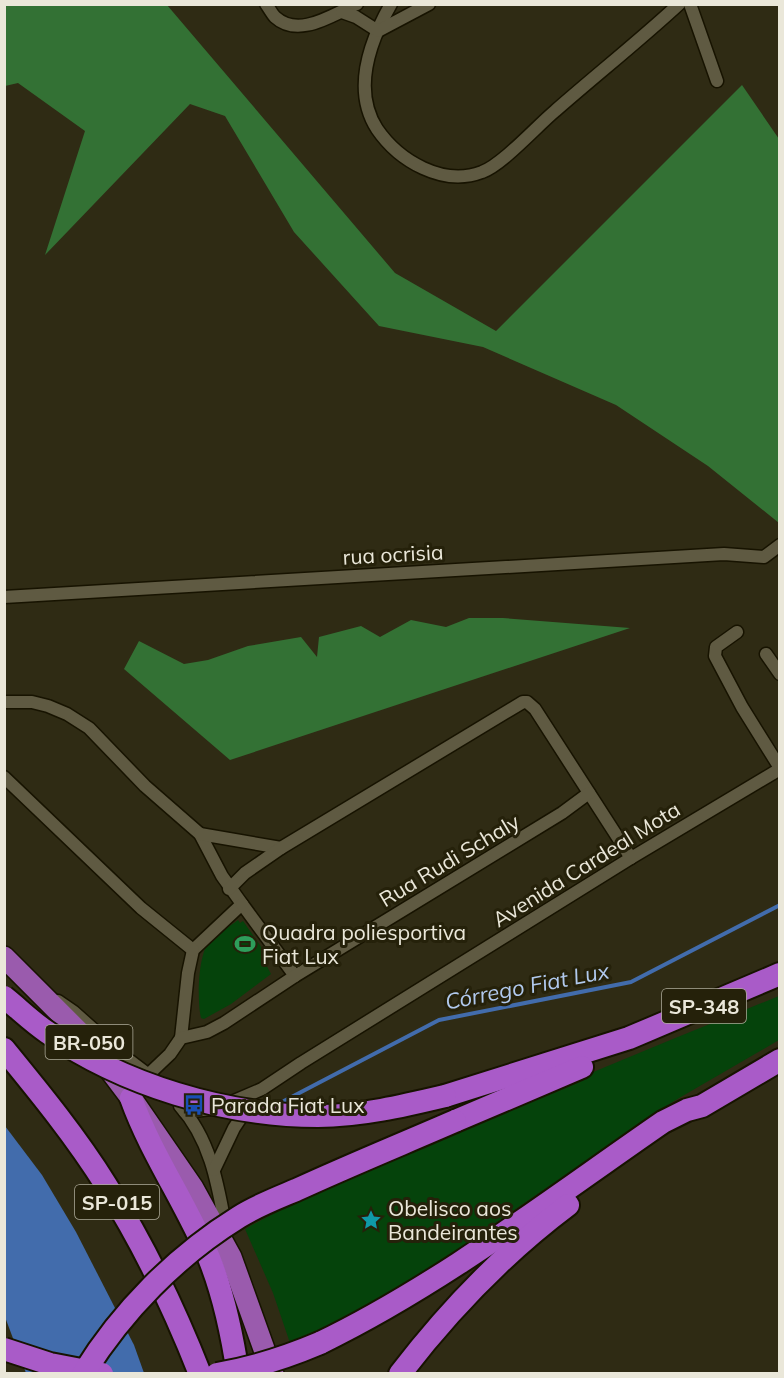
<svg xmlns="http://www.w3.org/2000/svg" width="784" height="1378" viewBox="0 0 784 1378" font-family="Mulish,sans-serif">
<rect width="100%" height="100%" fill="#2f2b14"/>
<g fill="#05430b">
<path d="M238,920L240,923L243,921L266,954L262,957L271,974L231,1004L204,1019L201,1018C197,1001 198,958 208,943C215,934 229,927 238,920Z"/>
<path d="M779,996V1040L674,1101L485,1230L462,1251L347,1319L290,1343L273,1293L245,1229C301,1197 360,1173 418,1147C537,1094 658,1045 779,996Z"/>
</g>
<g fill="#337134">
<path d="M4,5H167L395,273L496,331L742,85L779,139V523L708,466L616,405L483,347L379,326L294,232L225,116L190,104L45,255L85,131L18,83L5,86Z"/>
<path d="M469,618H503L630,628L230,760L124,669L139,641L184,664L208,660L248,646L301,637L317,657L319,637L361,626L380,637L411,620L446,627Z"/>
</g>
<path fill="#426cac" d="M5,1126L42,1175L76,1232L134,1345L144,1373H26L5,1317Z"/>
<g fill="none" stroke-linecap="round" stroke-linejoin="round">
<path stroke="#426cac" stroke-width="4" d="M282,1102L439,1020L631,982L780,905"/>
<g stroke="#171300" stroke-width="15">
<g id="minor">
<path d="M266,4C269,8 272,14 275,17C299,39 333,14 357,4"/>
<path d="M391,4C370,41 352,90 377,129C399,161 443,187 482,172C502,165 537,126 555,111C596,75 639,41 679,4"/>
<path d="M690,4L717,81"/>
<path d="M342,12L356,17L378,31L429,4"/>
<path d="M4,597L724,554L764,557L780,545"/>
<path d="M737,632L716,647L715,656L742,707L780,768"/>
<path d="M766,654L780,674"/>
<path d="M4,702H32L48,706L67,714L89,728L145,786L200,834L222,876L242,904L193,950L188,973L181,1038"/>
<path d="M4,777L141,908L193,950"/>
<path d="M200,834L281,848"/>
<path d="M229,889L245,873L281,848L523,702H527L535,709L631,858"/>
<path d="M242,904L295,976"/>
<path d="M58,1001L74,1012L121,1054L154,1079"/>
<path d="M149,1074L170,1054L181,1038L207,1032L224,1023L295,976L562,813L589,793"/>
<path d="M227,1104L262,1089L301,1063L631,858L780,769"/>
<path d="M180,1106C211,1140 218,1186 226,1229"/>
<path d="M185,1112L211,1109"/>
<path d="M214,1170L234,1128L248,1107"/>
</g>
</g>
<g stroke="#171300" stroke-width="24">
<path id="trunk" d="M4,957L88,1041L131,1098L193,1188L231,1257L273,1374"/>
</g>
<g stroke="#171300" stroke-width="26">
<g id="motorway">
<path d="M4,1049C40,1093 76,1137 106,1185C144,1245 174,1308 200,1374"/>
<path d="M445,1096L629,1038L780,974"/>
<path d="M131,1098C151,1154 186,1203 209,1258C224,1295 232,1334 238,1374"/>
<path d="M455,1121L582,1067"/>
<path d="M320,1343C440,1285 554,1197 663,1122L687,1110L702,1106L780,1060"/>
<path d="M400,1374C449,1310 504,1253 568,1205"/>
</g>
</g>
<use href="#minor" stroke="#5f5a42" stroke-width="12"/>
<use href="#trunk" stroke="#9a5bad" stroke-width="21"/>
<use href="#motorway" stroke="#a95bc8" stroke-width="22"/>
<g stroke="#171300" stroke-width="26" stroke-linecap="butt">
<g id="motorway-bridge">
<path d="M4,997C18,1008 32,1022 47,1032C123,1085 226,1116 318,1116C361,1116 403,1106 445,1096"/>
<path d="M4,1349L50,1364L102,1374"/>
<path d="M83,1374C122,1311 176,1256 239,1217C256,1206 277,1198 296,1190C348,1166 402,1144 455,1121"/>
<path d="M217,1374C253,1368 287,1357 320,1343"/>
</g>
</g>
<use href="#motorway-bridge" stroke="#a95bc8" stroke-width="22"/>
</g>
<defs>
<g id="stadium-bare" transform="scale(1.62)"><path d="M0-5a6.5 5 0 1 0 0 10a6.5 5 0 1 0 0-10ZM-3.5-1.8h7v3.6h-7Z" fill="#2e9e5b" stroke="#25210a" stroke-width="2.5" paint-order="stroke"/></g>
<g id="bus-bare" transform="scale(1.62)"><path d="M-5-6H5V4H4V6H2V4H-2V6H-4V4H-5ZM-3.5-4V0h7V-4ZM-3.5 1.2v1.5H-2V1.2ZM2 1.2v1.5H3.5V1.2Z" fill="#1a4fb4" stroke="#25210a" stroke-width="2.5" paint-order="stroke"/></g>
<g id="sight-bare" transform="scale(1.62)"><path d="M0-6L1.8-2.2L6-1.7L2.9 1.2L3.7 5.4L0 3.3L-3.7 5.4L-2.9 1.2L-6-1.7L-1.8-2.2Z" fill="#0f9aa8" stroke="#25210a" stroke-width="2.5" paint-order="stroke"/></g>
</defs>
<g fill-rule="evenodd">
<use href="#stadium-bare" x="245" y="944"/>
<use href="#bus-bare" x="194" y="1105"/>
<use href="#sight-bare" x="371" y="1220"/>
</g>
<g text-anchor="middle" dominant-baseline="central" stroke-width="6" stroke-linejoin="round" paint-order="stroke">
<g fill="#25210a" stroke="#afac9b" stroke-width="1.5">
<rect x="662" y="989" width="84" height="34" rx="4.5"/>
<rect x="45.5" y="1025" width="87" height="34" rx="4.5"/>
<rect x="75" y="1185" width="84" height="34" rx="4.5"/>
</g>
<g font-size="20" font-weight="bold" fill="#eae7d9">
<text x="704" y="1006">SP-348</text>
<text x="89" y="1042">BR-050</text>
<text x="117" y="1202">SP-015</text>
</g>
<g font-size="21" fill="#eae7d9" stroke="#25210a">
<text transform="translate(393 554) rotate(-3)">rua ocrisia</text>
<text transform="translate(449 860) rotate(-31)">Rua Rudi Schaly</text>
<text transform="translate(586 864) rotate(-32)">Avenida Cardeal Mota</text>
</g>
<g font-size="21" fill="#eae7d9" stroke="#25210a" text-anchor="start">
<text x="262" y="932">Quadra poliesportiva<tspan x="262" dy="24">Fiat Lux</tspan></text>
<text x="211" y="1105">Parada Fiat Lux</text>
<text x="388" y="1208">Obelisco aos<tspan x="388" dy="24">Bandeirantes</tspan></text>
</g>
<g font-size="22" font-style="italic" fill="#b1c9ed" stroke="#25210a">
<text transform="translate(527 986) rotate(-11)">Córrego Fiat Lux</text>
</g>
</g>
<rect width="784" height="1378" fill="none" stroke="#eae7d9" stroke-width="12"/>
</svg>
